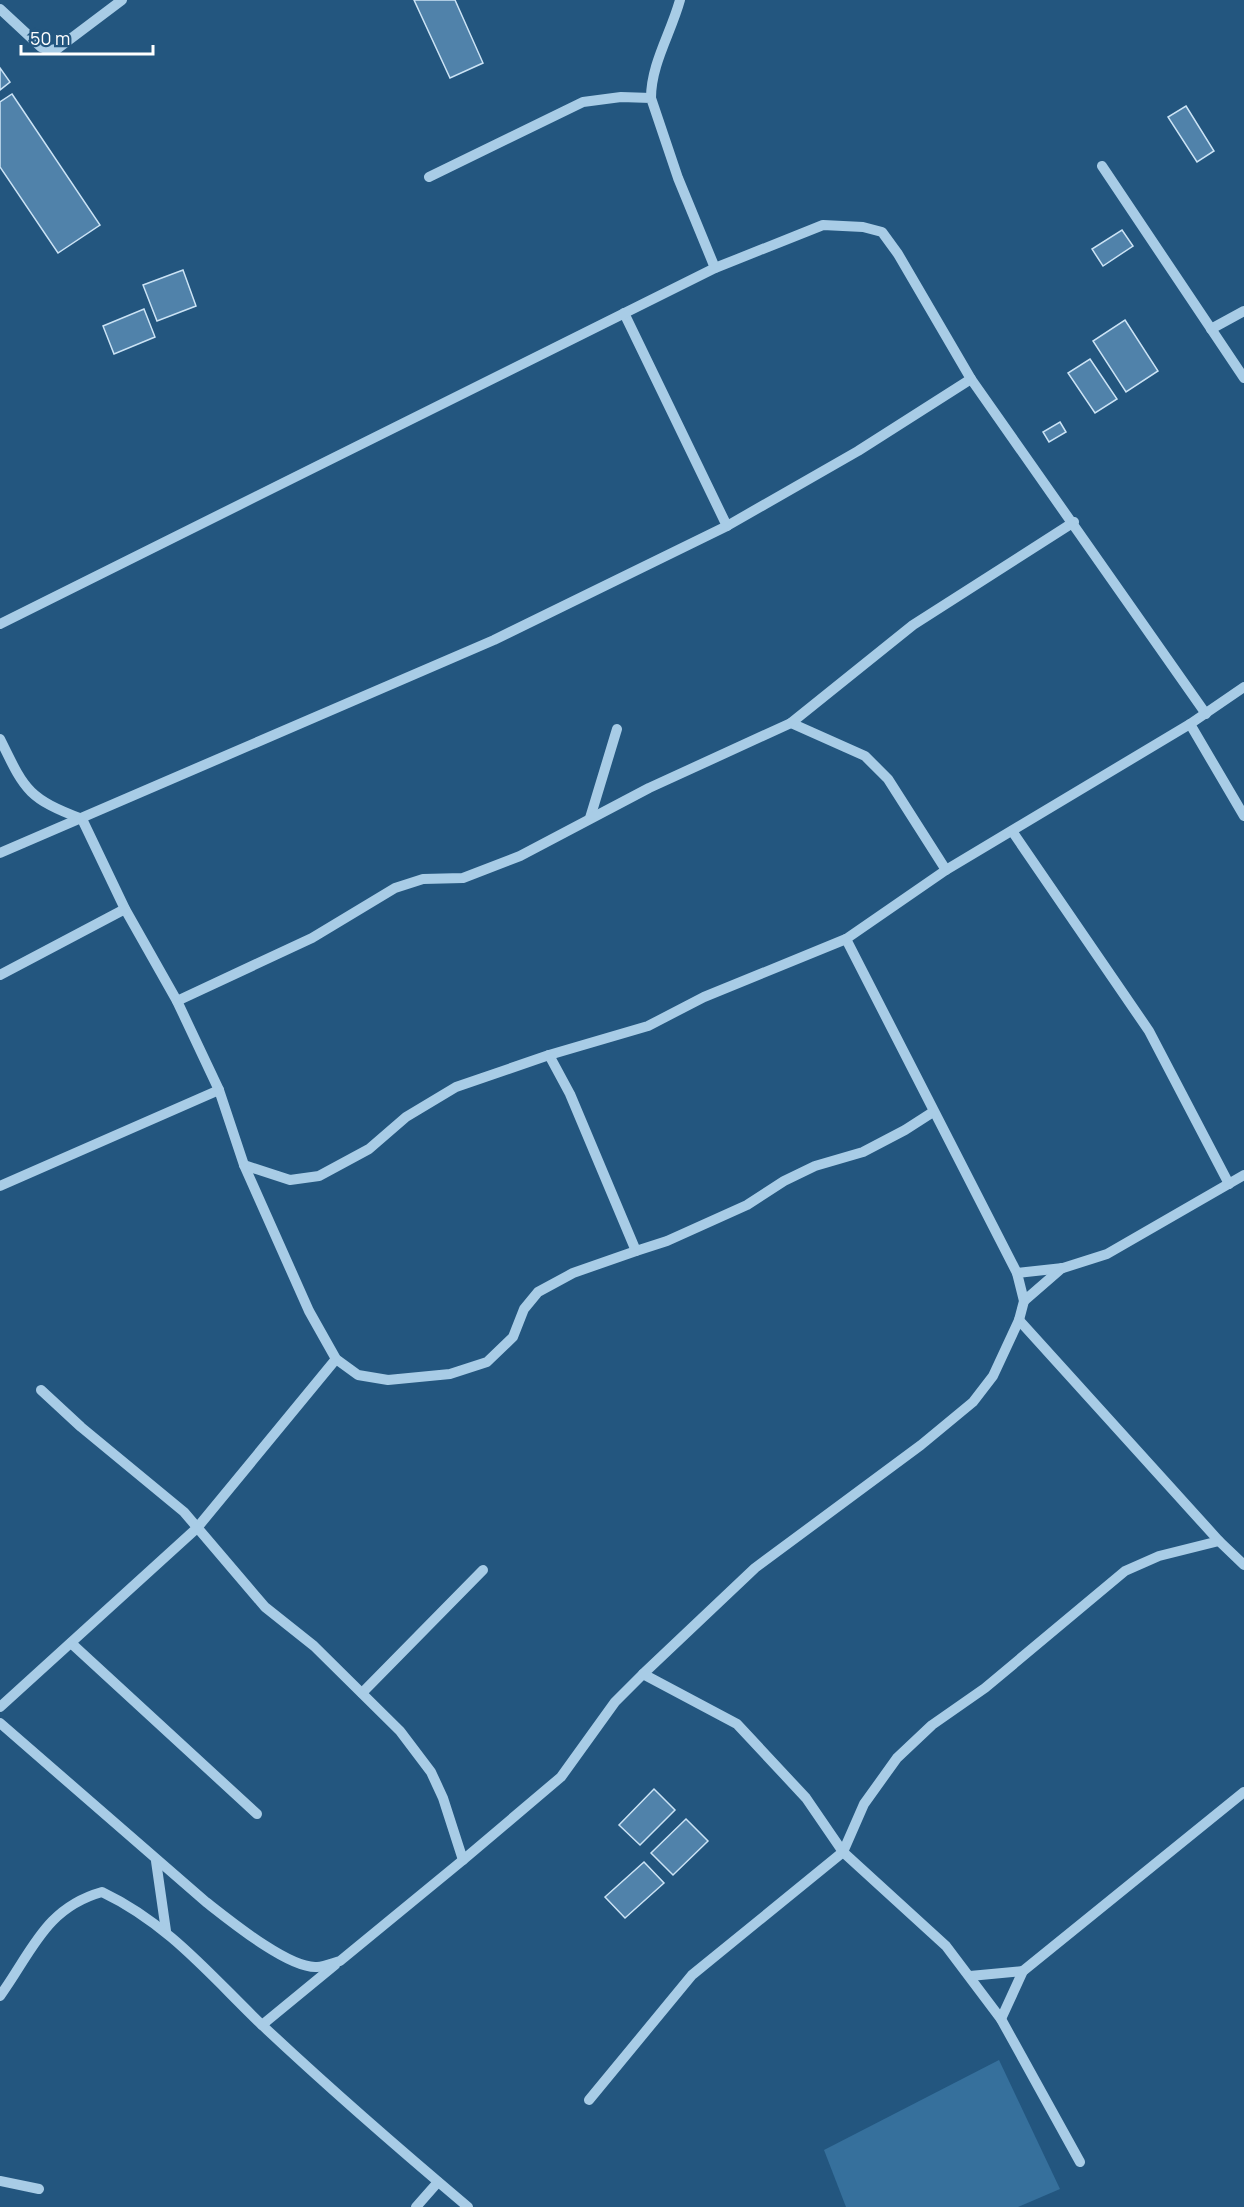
<svg xmlns="http://www.w3.org/2000/svg" width="1244" height="2207" viewBox="0 0 1244 2207" font-family="Manrope,sans-serif">
<rect width="100%" height="100%" fill="#23567f"/>
<path fill="#36709c" d="M999,2060L1060,2189L1018,2207H846L824,2150Z"/>
<g fill="#5082aa" stroke="#cbe3f5" stroke-width="1.5">
<path d="M414,0H455L483,63L450,78Z"/>
<path d="M0,68L10,82L0,90Z"/>
<path d="M12,94L100,225L58,253L0,167V102Z"/>
<path d="M1186,106L1214,151L1197,162L1168,117Z"/>
<path d="M1122,230L1133,246L1103,266L1092,249Z"/>
<path d="M183,270L196,306L157,321L143,285Z"/>
<path d="M144,309L155,337L114,354L103,326Z"/>
<path d="M1125,320L1158,371L1126,392L1093,341Z"/>
<path d="M1090,359L1117,399L1095,413L1068,373Z"/>
<path d="M1060,422L1066,432L1049,442L1043,432Z"/>
<path d="M654,1789L675,1810L640,1845L619,1825Z"/>
<path d="M686,1819L708,1841L673,1875L651,1853Z"/>
<path d="M644,1862L664,1883L625,1918L605,1897Z"/>
</g>
<g fill="none" stroke-linecap="round" stroke-linejoin="round">
<g stroke="#a8cce6" stroke-width="10">
<path d="M0,9L41,47L49,50L57,49L122,0"/>
<path d="M651,98C651,64 671,33 680,0"/>
<path d="M1102,166L1244,378"/>
<path d="M429,177L583,102L621,97L651,98L678,178L715,268"/>
<path d="M624,313L727,526"/>
<path d="M1211,329L1244,311"/>
<path d="M0,624L715,268L823,225L863,227L882,232L898,254L971,379L1206,714"/>
<path d="M791,723L865,756L888,779L946,870"/>
<path d="M1190,724L1244,816"/>
<path d="M0,739C25,790 27,798 82,819L125,909L177,1001L219,1090L244,1165L309,1311L336,1359L358,1375L388,1380L450,1374L487,1362L513,1337L524,1309L538,1292L573,1273L636,1251"/>
<path d="M590,818L617,729"/>
<path d="M1012,831L1149,1031L1229,1184"/>
<path d="M0,853L494,640L727,526L858,451L971,379"/>
<path d="M846,939L1017,1273"/>
<path d="M0,975L125,909"/>
<path d="M177,1001L312,938L395,888L423,879L463,878L520,856L649,788L791,723L913,625L1074,522"/>
<path d="M549,1055L570,1094L636,1251L667,1241L747,1205L784,1181L815,1166L863,1152L905,1130L933,1112"/>
<path d="M244,1165L290,1180L319,1176L369,1149L406,1117L456,1087L549,1055L648,1026L704,997L846,939L946,870L1190,724L1244,687"/>
<path d="M0,1186L219,1090"/>
<path d="M1024,1301L1062,1268"/>
<path d="M1019,1320L1219,1541L1244,1565"/>
<path d="M41,1390L81,1427L184,1512L265,1607L314,1646L400,1731L431,1772L443,1798L463,1860L561,1777L615,1702L643,1674"/>
<path d="M71,1643L257,1814"/>
<path d="M362,1693L483,1570"/>
<path d="M0,1707L197,1528L336,1359"/>
<path d="M0,1723L206,1902C229,1920 289,1969 317,1967C324,1967 333,1963 340,1961L463,1860"/>
<path d="M156,1861L166,1931"/>
<path d="M970,1976L1023,1971"/>
<path d="M0,1996C32,1952 45,1908 102,1892C169,1924 210,1975 262,2025C329,2088 398,2148 468,2207"/>
<path d="M1001,2019L1023,1971L1244,1792"/>
<path d="M262,2025L335,1965"/>
<path d="M589,2100L692,1975L843,1852L864,1804L897,1758L932,1725L985,1688L1125,1571L1159,1556L1219,1541"/>
<path d="M1080,2162L1001,2019L946,1946L843,1852L806,1798L737,1724L643,1674L755,1568L921,1445L973,1402L993,1376L1019,1320L1024,1301L1017,1273L1063,1268L1107,1254L1244,1175"/>
<path d="M0,2181L39,2189"/>
<path d="M416,2207L438,2182"/>
</g>
</g>
<path d="M21 45v9h132v-9" fill="none" stroke="#ffffff" stroke-width="3"/>
<text x="30" y="45" font-size="18" fill="#ffffff" stroke="#23567f" stroke-width="4.5" paint-order="stroke">50 m</text>
</svg>
